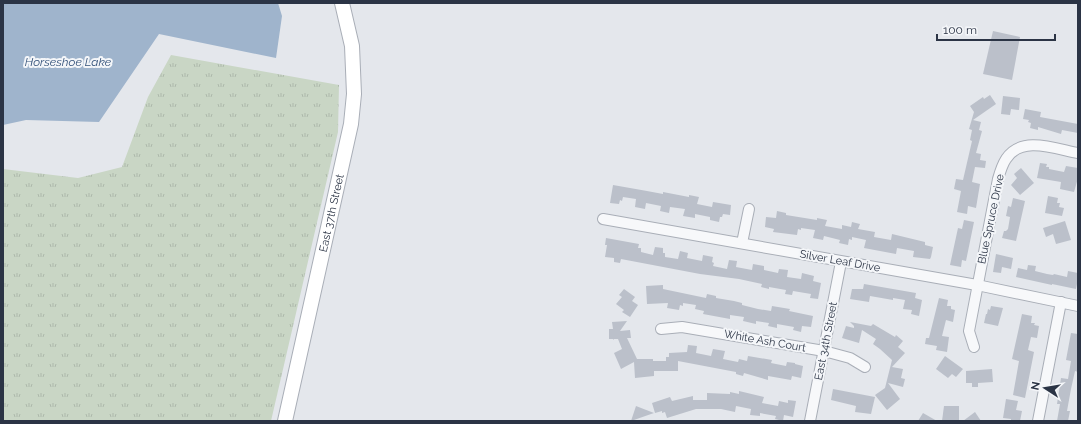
<svg xmlns="http://www.w3.org/2000/svg" width="1081" height="424" viewBox="0 0 1081 424" font-family="Raleway,sans-serif">
<defs>
<pattern id="grass-tufts" width="24" height="20" patternUnits="userSpaceOnUse"><rect width="24" height="20" fill="#c9d6c5"/><path d="M3 7l-1-3M5 7V3M7 7l1-3M15 17l-1-3M17 17v-4M19 17l1-3" fill="none" stroke="#adb8ab"/></pattern>
</defs>
<rect width="100%" height="100%" fill="#e4e7ec"/>
<path fill="url(#grass-tufts)" d="M171,55L339,85L338,132L271,421H3V169L78,178L122,167L148,97Z"/>
<path fill="#9fb4cc" d="M3,3H278L282,16L276,58L159,34L99,122L26,120L3,125Z"/>
<g fill="#bbc0ca">
<path d="M993,31L1020,37L1012,80L983,74Z"/>
<path d="M990,95L996,104L973,120L981,122L979,130L982,131L976,153L981,154L980,160L986,161L985,168L975,167L972,182L980,184L976,208L968,206L967,214L957,212L961,191L954,189L956,179L963,180L972,141L970,140L972,130L969,129L974,112L970,106L983,97L984,99Z"/>
<path d="M1003,96L1020,98L1019,110L1011,109L1010,115L1001,114Z"/>
<path d="M1025,109L1041,112L1040,117L1078,124V133L1062,130L1061,134L1038,127V130L1030,128L1031,123L1028,122L1029,120L1023,119Z"/>
<path d="M1040,163L1047,164L1046,167H1049V169L1064,172L1066,166L1078,168V178L1074,192L1060,189L1061,182L1037,178Z"/>
<path d="M1021,168L1034,183L1020,195L1011,185L1017,178L1014,174Z"/>
<path d="M613,185L647,191L663,194V192L689,197V195L699,197L697,204L712,207L713,202L731,205L730,215L723,214L722,217H720L719,222L710,220V217L695,214V218L683,216L685,209L670,207L669,213L660,211L661,206L646,203L645,209L635,207L636,199L623,197L622,201L620,200L619,204L610,203Z"/>
<path d="M1048,196L1058,198L1057,203H1060L1059,207L1064,208L1062,216L1045,213Z"/>
<path d="M1013,198L1025,201L1016,241L1002,238L1004,231H1006L1008,229L1010,217L1006,216L1008,206L1011,207Z"/>
<path d="M777,211L786,213V215L817,220V218L827,220L825,226L842,229V225L851,227L852,222L860,224L858,229L875,232L874,237L891,240L892,234L925,242V245L933,247L931,257L930,259L913,257L914,251L897,248L896,254L864,248L866,240L852,237V240L849,239L848,245L839,243L840,240L824,236L823,240L813,238L815,230L801,228V230L798,229L797,235L773,232L774,229L765,227L766,217L776,218Z"/>
<path d="M964,220L974,222L966,261L962,260L961,267L950,265L958,228L962,229Z"/>
<path d="M1065,221L1071,240L1056,244L1053,234L1046,237L1043,228Z"/>
<path d="M606,238L639,244L638,248H641V252L653,255L655,247L663,248V253H665V257L678,259L680,251L688,253L687,258L702,261L703,255L713,257L712,262L714,263L713,266L727,269L729,260L737,261L736,267L752,270L753,264L764,266V270L778,273L779,269L788,270L787,277L801,279L802,273L814,276L813,281L821,283L818,299L810,298L811,294L793,291L792,295L785,294L786,290L769,287V289L761,287L762,284L739,279L700,274L621,259L620,263L614,262V258L605,257L607,245H605Z"/>
<path d="M996,254L1013,258L1011,269L1002,267L1001,273L993,272Z"/>
<path d="M1028,265L1036,266L1035,271L1047,274L1053,275L1054,274L1067,277L1068,271L1078,273V284H1077L1076,289L1052,284V285L1016,277L1018,268L1027,270Z"/>
<path d="M864,284L916,293L915,298L922,300L919,316L911,314L912,310L903,309L905,300L893,298V300L870,296L869,302L850,299L852,289H863Z"/>
<path d="M663,285V289L706,298L707,294L716,296V298L734,301L742,303V305L758,309L771,311L772,306L790,309L789,311L813,316L811,327L802,326L801,332L793,330L794,327L777,324V328L768,326L769,323L756,321V324L743,321L744,317L730,315V319L703,314L704,311L695,309L696,305L683,303V306L680,305L679,310L667,308L668,303L647,304L646,286Z"/>
<path d="M624,289L635,297L632,301L638,305L630,317L622,312L624,310L616,304L622,297L619,295Z"/>
<path d="M939,298L948,300L947,306H951V309L955,310L953,322L946,320L942,336L949,337L947,352L936,350L937,346L925,344L926,338H929Z"/>
<path d="M991,306L1003,308L998,326L984,323L986,314H987L988,309L990,310Z"/>
<path d="M1022,314L1032,316L1031,323H1035L1034,325L1039,326L1037,338L1031,337L1028,350L1034,352L1025,398L1013,395L1019,361L1012,359Z"/>
<path d="M627,321L620,331L630,330L631,338H627L637,359H653V361H666V357H669V353L687,352L688,345L697,346L696,353L711,356L713,349L725,351L723,359L738,362L739,359L747,361L748,356L772,360L771,363L786,366L787,362L795,363V364L803,366L801,378L792,376L791,380L768,376V380L744,373L743,376L736,374V372L678,361V371H654V376L635,378L634,362L621,369L614,353L622,349L618,339H614L613,340V339H609V329H613L612,322Z"/>
<path d="M850,322L871,326L873,324L895,337L896,335L903,341L898,347L905,353L892,367L903,369L901,378L905,379L903,387L888,383L900,399L887,410L875,395L885,388L892,360L880,349L873,344L876,339L862,330L859,343L842,338L846,326L854,328V326Z"/>
<path d="M1071,333L1078,334V372L1075,371L1071,389L1067,411H1070L1068,421H1057L1060,404H1057L1061,378L1068,379L1071,361L1066,360Z"/>
<path d="M945,356L963,369L956,377L952,374L948,378L936,369Z"/>
<path d="M992,369L993,382L978,383V387H972V383H966V371Z"/>
<path d="M833,389L875,397L871,414L855,412L856,406L831,400Z"/>
<path d="M739,391L764,397L762,403L778,406L779,401L788,403V400L796,401L793,417L784,415L783,421L775,419L776,416L760,413V416L750,415L751,409L736,406L735,412L721,409H696L667,418L665,412L662,413V411L655,413L652,403L670,397L672,401L693,396V400H707V393L730,394V392L739,394Z"/>
<path d="M1006,399L1018,401L1016,410L1022,411L1020,421H1011V419L1003,418Z"/>
<path d="M636,406L654,413L631,421Z"/>
<path d="M944,406H959V421H942Z"/>
<path d="M975,412L981,421H963Z"/>
<path d="M923,413L937,421H918Z"/>
</g>
<g fill="none" stroke-linecap="round" stroke-linejoin="round">
<g stroke="#a9aeb7" stroke-width="12">
<g id="minor">
<path d="M603,219L977,285L1078,306"/>
<path d="M742,243L749,209"/>
<path d="M661,329L682,327L824,351L850,358L865,367"/>
<path d="M974,347L969,331L998,179C1000,172 1002,165 1006,159C1021,135 1056,149 1078,153"/>
<path d="M810,421L841,262"/>
<path d="M1038,421L1061,302"/>
</g>
</g>
<g stroke="#a9aeb7" stroke-width="16">
<g id="secondary">
<path id="s1" d="M285,421L351,124L354,94L352,46L342,3"/>
</g>
</g>
<use href="#minor" stroke="#f7f8fa" stroke-width="10"/>
<use href="#secondary" stroke="#fff" stroke-width="14"/>
</g>
<g text-anchor="middle" dominant-baseline="central" stroke-width="4" stroke-linejoin="round" paint-order="stroke">
<g font-size="11" fill="#2b3445" stroke="#f4f6f9">
<text stroke="none"><textPath href="#s1" startOffset="213">East 37th Street</textPath></text>
<text transform="translate(991 219) rotate(-78)">Blue Spruce Drive</text>
<text transform="translate(840 261) rotate(10)">Silver Leaf Drive</text>
<text transform="translate(765 341) rotate(10)">White Ash Court</text>
<text transform="translate(826 341) rotate(-79)">East 34th Street</text>
</g>
<g font-size="12" font-style="italic" fill="#34527a" stroke="#f4f6f9">
<text x="68" y="62">Horseshoe Lake</text>
</g>
</g>
<rect width="1081" height="424" fill="none" stroke="#2b3445" stroke-width="8"/>
<g transform="translate(1045 388) rotate(282)" stroke="#f4f6f9" stroke-width="3" paint-order="stroke">
<path d="M0-3L7 15L0 10L-7 15Z" fill="#2b3445"/>
<text y="-6" font-size="11" font-weight="bold" text-anchor="middle" fill="#2b3445">N</text>
</g>
<path d="M937 34v6h118v-6" fill="none" stroke="#2b3445" stroke-width="2"/>
<text x="943" y="34" font-size="12" fill="#2b3445" stroke="#f4f6f9" stroke-width="3" paint-order="stroke">100 m</text>
</svg>
